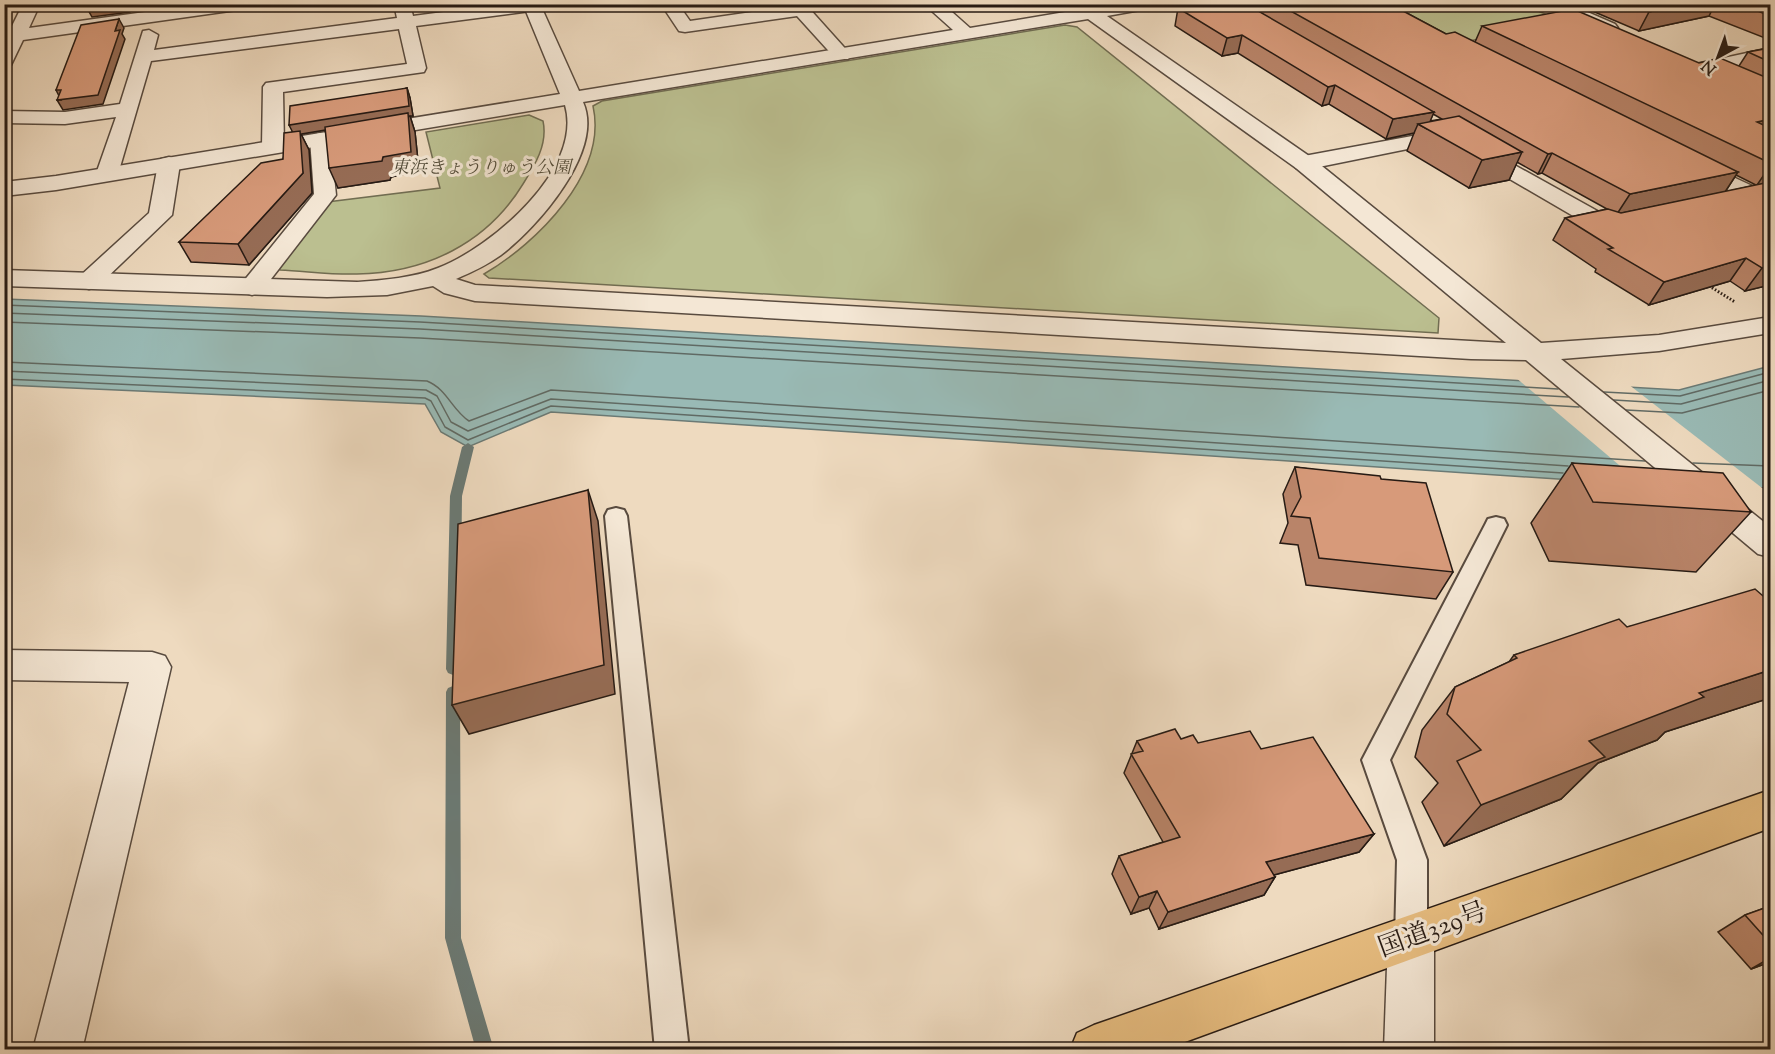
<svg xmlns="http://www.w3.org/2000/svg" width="1775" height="1054" viewBox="0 0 1775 1054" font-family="'Sorts Mill Goudy','Noto Serif JP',serif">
<rect width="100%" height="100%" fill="#eedabf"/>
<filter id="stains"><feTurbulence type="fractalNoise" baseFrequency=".00333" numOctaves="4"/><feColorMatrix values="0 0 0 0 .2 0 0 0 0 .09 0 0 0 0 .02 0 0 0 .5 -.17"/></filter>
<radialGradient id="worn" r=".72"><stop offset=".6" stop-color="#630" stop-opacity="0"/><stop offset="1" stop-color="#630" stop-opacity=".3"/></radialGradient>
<g fill="#bbbf90" stroke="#716d52" stroke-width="1.5">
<path d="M1379,5H1523L1565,22L1459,43Z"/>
<path d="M1065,25L1077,27L1439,318L1438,333L489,278L484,274C537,243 608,173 593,106L602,101Z"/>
<path d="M529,115L543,121C548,144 535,165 523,184C487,243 426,273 357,274C332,275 305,271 280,270L276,264L327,202L440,188L426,132Z"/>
</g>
<path fill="#99bab5" stroke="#6b7a75" stroke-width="1.5" d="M5,299L421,316L1679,390L1770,366V488L1633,484L551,412L468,447L441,432L425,404L5,385Z"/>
<path fill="#eedabf" d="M1515,377L1628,384L1766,491L1645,487Z"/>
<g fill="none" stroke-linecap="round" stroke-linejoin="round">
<g stroke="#606a64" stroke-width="1.5">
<path d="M4,305L420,322L1558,389"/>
<path d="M4,313L420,329L1568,397"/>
<path d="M4,322L420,338L1579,407"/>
<path d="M4,362L427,381C447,389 452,410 469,421L551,390L1645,461"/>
<path d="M4,371L426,390L437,396L451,422L468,431L551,399L1568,466"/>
<path d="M4,379L425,398L431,401L445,427L468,440L551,406L1563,473"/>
<path d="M1604,392L1680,396L1770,372"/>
<path d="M1614,400L1681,404L1770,380"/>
<path d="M1626,410L1682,413L1770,390"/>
<path d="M1693,463L1770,466"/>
</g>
<g fill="#6b7a75" fill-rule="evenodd">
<path d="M468,443L474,447L462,496L460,669L458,673L453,675L448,673L446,669L450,496L462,447Z"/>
<path d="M453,686L458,688L460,692L461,938L494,1050H476L445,938L446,692L448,688Z"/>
</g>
<g stroke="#594b3f" stroke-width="4">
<g id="service">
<path d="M616,508L624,510L627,516L689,1050H655L605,516L608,510Z"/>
<path d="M1496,517L1504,519L1507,525L1390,760L1427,860V939L1422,950L1411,955L1400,950L1395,939L1397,860L1362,760L1485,525L1488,519Z"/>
</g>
</g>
<g stroke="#594b3f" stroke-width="3">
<g id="minor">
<path d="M23,4H40L29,28L203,4H252L244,9L23,40L11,65L4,66V42Z"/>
<path d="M394,4H410L413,16L504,4H554L546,9L416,26L426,68L424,72L283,92L284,146L280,150H266L262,146L263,87L266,83L407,64L399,29L151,61L118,174L115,179H99L96,174L116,117L65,124L4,123V111L65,112L120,104L143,31L149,30L158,35L154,50L397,18Z"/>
<path d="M661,4H678L690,21L801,5L807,6L851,55L848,59H836L797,16L685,32L679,31Z"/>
<path d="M1450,129L1457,131L1460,135L1457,139L1304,170L1296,168L1293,163L1296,158L1304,156Z"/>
<path d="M320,133L327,135L330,139L336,195L261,292L252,295L243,292L239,287L243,282L314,194L310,139L313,135Z"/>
<path d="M169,157L177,159L180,164L172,215L98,286L89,289L80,286L76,281L80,276L149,213L158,164L161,159Z"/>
<path d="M1690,157L1761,190L1764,195L1761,200H1745L1682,169L1679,164L1682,159Z"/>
<path d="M4,650L152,652L165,656L171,667L82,1050H33L129,682L4,680Z"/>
<path d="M1411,916L1427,923L1434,939V1050H1384L1388,939L1395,923Z"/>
</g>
</g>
<g stroke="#594b3f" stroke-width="3">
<g id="tertiary">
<path d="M523,4H540L579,91L953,30L924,4H943L970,28L1077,10L1076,4H1091L1095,7L1154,4L1146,9L1107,16L1312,158L1541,343L1659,335L1770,317V333L1659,351L1561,359L1770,527V557L1758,554L1526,360L1471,359L475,301L444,293L433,286L387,295L327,297L4,286V270L357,282C384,280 413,278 438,268C490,248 584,170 565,105L56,190L4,196V182L56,176L560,94ZM1088,19L1296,168L1506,343L475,285L456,279C472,272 487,265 501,255C537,228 605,151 583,102Z"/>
<path d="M1546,4H1569L1615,24L1618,28L1615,32H1603Z"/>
<path d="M1770,48V58L1703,74L1694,68L1696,64Z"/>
<path d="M1473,142L1610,218L1625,215L1633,217L1637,222L1633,227C1622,230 1610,234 1599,231L1465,153L1462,148L1465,143Z"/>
</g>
</g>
<g stroke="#271b14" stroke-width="3">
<path id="trunk" d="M1770,790V828L1163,1050H1070L1077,1033L1094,1025Z"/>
</g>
<path stroke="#271b14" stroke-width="3" stroke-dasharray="1.5 2" stroke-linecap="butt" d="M1706,284L1735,302"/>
<use href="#service" fill="#f4e7d5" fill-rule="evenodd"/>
<use href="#minor" fill="#f4e7d5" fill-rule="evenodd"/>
<use href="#tertiary" fill="#f4e7d5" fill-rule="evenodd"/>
<use href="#trunk" fill="#e7bd80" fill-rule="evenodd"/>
</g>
<g fill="#b98469" stroke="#271b14" stroke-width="1.5" fill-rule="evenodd">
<path d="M1182,4H1390L1446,34L1475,42L1482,26L1699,63L1739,66L1748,52L1770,48V285L1745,291L1730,281L1649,305L1595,272L1596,269L1553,240L1565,218L1607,209L1542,173L1538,174L1517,162L1509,180L1469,188L1407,151L1414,133L1386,139L1329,104L1322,106L1238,53L1222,56L1175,26L1178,8ZM1433,114L1442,119L1430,121ZM1736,175L1756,185L1725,192Z"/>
<path d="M1592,4H1770V40L1709,16L1639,31L1590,10Z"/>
<path d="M407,88L410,98L413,116H410L415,132L419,171L391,177L390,180L338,188L325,130L301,134L309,150L312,193L249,265L191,262L179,242L283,159L292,132Z"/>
<path d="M1572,463L1751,512L1696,572L1549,561L1531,523Z"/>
<path d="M1295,467L1381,479L1453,572L1436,599L1306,585L1298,545L1280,543L1288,523L1283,494Z"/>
<path d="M1770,602V698L1665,732L1657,740L1598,763L1561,799L1444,846L1422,802L1438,783L1415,757L1422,730L1455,687L1509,662L1514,655L1627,627Z"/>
<path d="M1181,739L1198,743L1261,749L1374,834L1359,852L1274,875L1275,877L1264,895L1159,929L1149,908L1131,914L1112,874L1119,856L1163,842L1124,773L1137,741Z"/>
<path d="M1770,906V962L1751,969L1718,932L1745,915Z"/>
</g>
<g fill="#966c55" stroke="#271b14" stroke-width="1.5">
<path d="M115,4H129L131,9L130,12L92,17L87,8Z"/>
<path d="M1684,4H1715L1709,16L1639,31L1649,12Z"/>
<path d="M119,19L124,28L122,34L125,39L103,104L63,110L57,100H61L56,90L115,31Z"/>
<path d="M1242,35L1238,53L1222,56L1227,38Z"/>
<path d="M1335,85L1329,104L1322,106L1328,87Z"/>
<path d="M407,88L410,98L413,116H410L415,132L419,171L391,177L390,180L338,188L329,168L383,157L409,116L301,134L309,150L312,193L249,265L238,244L303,173L294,135L289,125Z"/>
<path d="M1434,112L1427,129L1418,124L1414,133L1386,139L1393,119Z"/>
<path d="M1770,119V138L1757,122Z"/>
<path d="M1522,152L1509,180L1469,188L1482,160Z"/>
<path d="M1552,153L1542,173L1538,174L1548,154Z"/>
<path d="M1770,166V183L1757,185Z"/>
<path d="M1738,172L1725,192L1617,214L1630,194Z"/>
<path d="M1746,258L1730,281L1649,305L1664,282Z"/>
<path d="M1770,266V285L1745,291L1762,268Z"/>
<path d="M588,490L598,521L615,694L469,734L452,705Z"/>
<path d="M1770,670V698L1665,732L1657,740L1598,763L1561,799L1444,846L1481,805L1589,741L1699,693Z"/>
<path d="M1374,834L1359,852L1255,880L1266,862Z"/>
<path d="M1275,877L1264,895L1159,929L1168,912Z"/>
<path d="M1157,891L1149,908L1131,914L1139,897Z"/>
<path d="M1770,958V962L1751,969Z"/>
</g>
<g fill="#d79a7a" stroke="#271b14" stroke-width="1.5">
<path d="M115,4L87,8L88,5Z"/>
<path d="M1182,4H1246L1434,112L1393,119L1335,85L1328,87L1242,35L1227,38L1178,8Z"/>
<path d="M1278,4H1390L1446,34L1455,32L1738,172L1630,194L1552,153L1548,154Z"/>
<path d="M1630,4H1684L1649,12Z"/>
<path d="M1740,4H1770V16Z"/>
<path d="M1573,9L1699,63L1720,58L1770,79V119L1757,122L1770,128V163L1482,26Z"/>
<path d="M119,19L115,31L120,30L98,95L57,100L61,90H56L81,25Z"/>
<path d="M1770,48V62L1748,52Z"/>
<path d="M407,88L409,106L289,125L290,106Z"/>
<path d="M408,113L411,152L383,157L382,161L329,168L325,127Z"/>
<path d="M1459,116L1522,152L1482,160L1418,124Z"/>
<path d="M300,131L303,173L238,244L179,242L261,163L283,159L284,133Z"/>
<path d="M1770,182V266L1762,268L1746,258L1664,282L1608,249L1613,248L1565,218L1608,209L1621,213Z"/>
<path d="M1572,463L1723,473L1751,512L1593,502Z"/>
<path d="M1295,467L1380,476L1381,479L1426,483L1453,572L1319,558L1310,518L1291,516L1301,497Z"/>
<path d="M588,490L604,665L452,705L458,524Z"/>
<path d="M1755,589L1770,602V670L1699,693L1704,697L1589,741L1605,757L1481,805L1457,761L1481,750L1447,714L1455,687L1517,658L1514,655L1619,619L1627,627Z"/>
<path d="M1175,729L1181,739L1193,735L1198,743L1250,731L1261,749L1313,737L1374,834L1266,862L1275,877L1168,912L1157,891L1139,897L1119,856L1180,837L1131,754L1143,751L1137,741Z"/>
<path d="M1770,906V943L1745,915Z"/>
</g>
<g text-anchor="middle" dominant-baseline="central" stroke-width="6" stroke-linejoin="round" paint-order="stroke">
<g font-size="18" font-style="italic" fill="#534c39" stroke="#f4e7d5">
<text x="481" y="169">東浜きょうりゅう公園</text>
</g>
<g font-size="26" fill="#271b14" stroke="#f4e7d5">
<text transform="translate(1433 931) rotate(-20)">国道329号</text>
</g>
</g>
<rect width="1775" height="1054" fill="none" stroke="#eedabf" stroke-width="24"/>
<rect x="6" y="6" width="1763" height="1042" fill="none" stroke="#271b14" stroke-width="3"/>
<rect x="12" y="12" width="1751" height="1030" fill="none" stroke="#271b14" stroke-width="1.5"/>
<g transform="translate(1718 57) rotate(221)" stroke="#f4e7d5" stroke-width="4.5" paint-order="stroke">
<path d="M0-4.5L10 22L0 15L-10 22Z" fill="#271b14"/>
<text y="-9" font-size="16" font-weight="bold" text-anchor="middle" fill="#271b14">N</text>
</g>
<rect width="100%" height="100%" filter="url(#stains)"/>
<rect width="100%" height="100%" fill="url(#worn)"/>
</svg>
